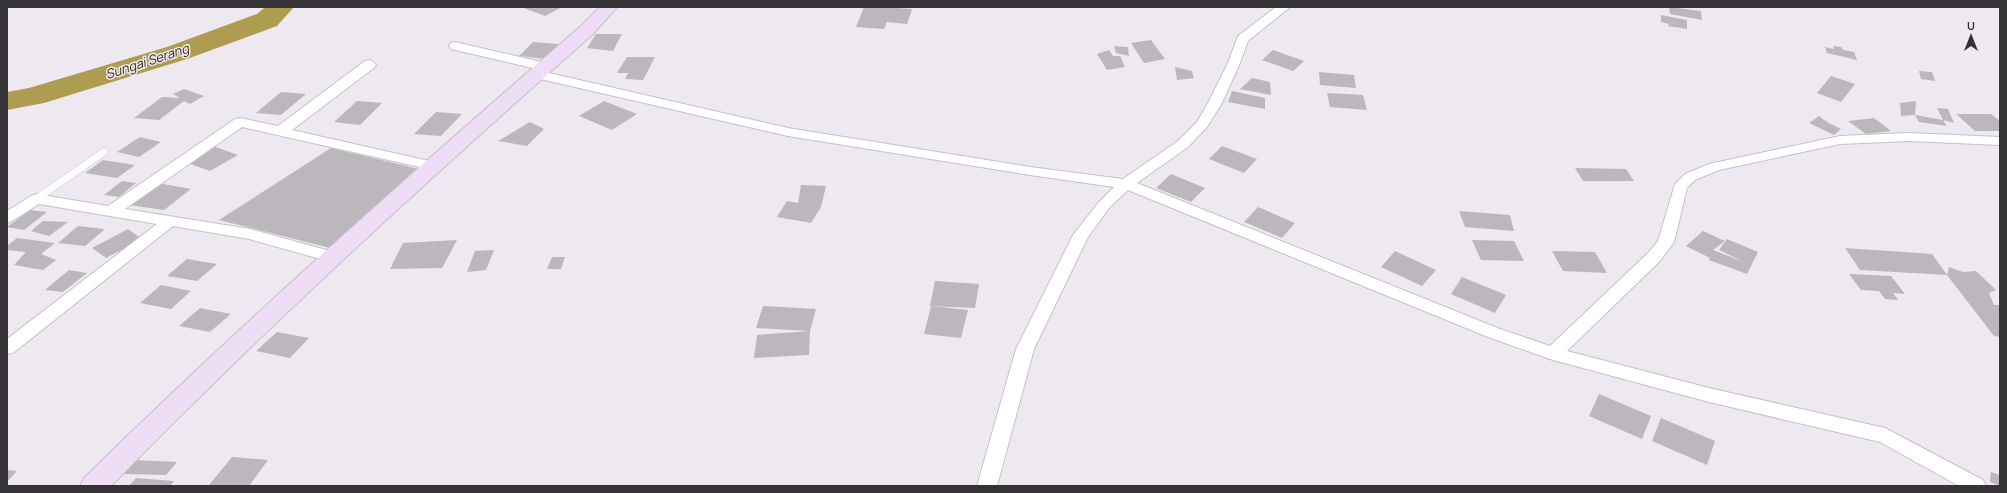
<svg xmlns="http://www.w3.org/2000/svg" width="2007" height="493" viewBox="0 0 2007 493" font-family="Manrope,sans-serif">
<rect width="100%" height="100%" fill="#eee8f0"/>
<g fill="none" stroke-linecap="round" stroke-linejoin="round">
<path fill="#ae9c51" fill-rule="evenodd" d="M265,7H294L277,26L187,59L44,103L7,110V92L29,88L167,47L257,14Z"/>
</g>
<g fill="#bcb6bd">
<path d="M521,7H562L545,16Z"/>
<path d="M864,7H897L896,8L912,9L907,24L887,22L884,29L856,27Z"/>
<path d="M1669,7L1701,11L1702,20L1670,14Z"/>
<path d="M1661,15L1687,20V29L1668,26L1669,24L1661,22Z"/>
<path d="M596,34H622L613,51L587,48Z"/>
<path d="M1151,40L1165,59L1144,63L1131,43Z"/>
<path d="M533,42L558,44L545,59L519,56Z"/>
<path d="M1114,46L1128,47L1129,56L1116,53Z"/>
<path d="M1833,46L1841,47L1843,50L1854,52L1857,60L1827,53L1825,47L1834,49Z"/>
<path d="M1109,50L1113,56H1120L1125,67L1107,70L1097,54Z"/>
<path d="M1273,50L1304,61L1293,71L1262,60Z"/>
<path d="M627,57H655L643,80L625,79L628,73H617Z"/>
<path d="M1175,67L1192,71L1194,78L1177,80Z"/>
<path d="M1919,71L1932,72L1935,81L1921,79Z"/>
<path d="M1319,72L1354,75L1356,88L1320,85Z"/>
<path d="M1831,76L1855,84L1841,102L1817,93Z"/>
<path d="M1252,78L1270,82L1271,95L1240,89Z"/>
<path d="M184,89L204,96L190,104L184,101L159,120L134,118L162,97L180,98L173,94Z"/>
<path d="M1232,91L1265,98V109L1228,102Z"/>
<path d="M281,92L306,94L281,115L256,113Z"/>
<path d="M1327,93L1363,95L1367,110L1330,107Z"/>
<path d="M357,101L382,103L360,125L334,122Z"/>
<path d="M604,101L637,114L612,130L579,116Z"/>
<path d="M1916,101L1915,115L1901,116L1900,103Z"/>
<path d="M1937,108L1948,109L1954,123L1943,120L1947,126L1919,122L1915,115L1943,120Z"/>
<path d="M436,112L462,114L441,136L414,134Z"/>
<path d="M1956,114H1991L2000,121V131H1975Z"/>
<path d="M1819,116L1827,122L1841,129L1834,135L1809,123Z"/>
<path d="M1874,118L1891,131L1866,134L1848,121Z"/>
<path d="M530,122L544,129L527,146L498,141Z"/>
<path d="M140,137L161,142L139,157L117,152Z"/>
<path d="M213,146L238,155L210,171L185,162Z"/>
<path d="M1222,146L1257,159L1244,173L1209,159Z"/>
<path d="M331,148L419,169L330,248L219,220Z"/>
<path d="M103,160L135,165L117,178L85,173Z"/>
<path d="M1575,168L1626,169L1634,181H1583Z"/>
<path d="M1171,174L1205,188L1191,202L1156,188Z"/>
<path d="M122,181L136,183L119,197L104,195Z"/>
<path d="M157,183L191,189L164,210L129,205Z"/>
<path d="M801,185L826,186L821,207L811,223L777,217L787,201L798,203Z"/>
<path d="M1258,207L1295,223L1282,238L1244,222Z"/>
<path d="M30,210L47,212L24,230L7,227Z"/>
<path d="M1459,211L1510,215L1514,231L1465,227Z"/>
<path d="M43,221L68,222L49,236L31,231Z"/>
<path d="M78,226L105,229L85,246L58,243Z"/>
<path d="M128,229L142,239L106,258L92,248Z"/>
<path d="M1703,231L1725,241L1713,250L1744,262L1719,250L1727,239L1758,252L1747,274L1709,260L1710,258L1686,246Z"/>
<path d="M17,238L55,243L41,254L56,260L43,270L14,265L26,252L7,250V246Z"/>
<path d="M457,240L442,268L390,269L403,243Z"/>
<path d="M1472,240L1514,241L1524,261L1481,260Z"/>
<path d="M1845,248L1932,254L1947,275L1949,267L1963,272L1976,271L1996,290L1989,293L1994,305H2000V337L1994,336L1947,275L1860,270Z"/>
<path d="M494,250L486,270L467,272L475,251Z"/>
<path d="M1395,251L1436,270L1422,286L1381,267Z"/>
<path d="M1552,251L1595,252L1607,273L1563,271Z"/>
<path d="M552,257H565L561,269H547Z"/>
<path d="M187,259L217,264L197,281L167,276Z"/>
<path d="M69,270L87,273L63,292L45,290Z"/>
<path d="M1849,274L1891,276L1905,294L1893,293L1898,300L1885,299L1879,291L1861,290Z"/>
<path d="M1462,277L1506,295L1495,313L1451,294Z"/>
<path d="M935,281L979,284L975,308L930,306Z"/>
<path d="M161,285L191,291L171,309L140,303Z"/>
<path d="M763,306L816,309L810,331L756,328Z"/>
<path d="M931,306L968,310L961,338L924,334Z"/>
<path d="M200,308L231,314L210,332L179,326Z"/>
<path d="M810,331L809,355L754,358L757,335Z"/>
<path d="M277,332L309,338L290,358L256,351Z"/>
<path d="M1599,394L1651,416L1642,439L1589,416Z"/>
<path d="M1661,418L1715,441L1707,465L1652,441Z"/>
<path d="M232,457L268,460L249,486L209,485Z"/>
<path d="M134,460L177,462L166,475L124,474Z"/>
<path d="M7,470L17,471L7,482Z"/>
<path d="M1991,472L2000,475V486L1990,482Z"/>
<path d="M136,478L174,481L170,486H129Z"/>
</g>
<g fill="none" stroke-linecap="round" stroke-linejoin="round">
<g stroke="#c6c0c8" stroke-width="8">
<path id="lane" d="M36,199L104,152"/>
</g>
<g stroke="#c6c0c8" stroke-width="2">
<g id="street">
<path d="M1276,7H1290L1248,41L1240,63L1222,103L1207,127L1188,147L1137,183L1500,329L1550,346L1648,253L1658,241L1675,184L1685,174L1709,164L1840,136L1909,133L2000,137V145L1909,141L1840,144L1719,170L1695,180L1687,188L1674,242L1660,261L1567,351L1709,388L1885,428L1983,480L1986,486H1959L1880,442L1709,402L1553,360L1488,337L1128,190L1109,208L1088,237L1034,349L997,486H977L1016,349L1073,235L1099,202L1114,187L1030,175L788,136L536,78L529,74L536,70L788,128L1030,167L1123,179L1178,141L1197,122L1208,103L1228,63L1238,36Z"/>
<path d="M455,42L550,64L552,67L545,71L451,49L449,46L451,43Z"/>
<path d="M370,60L376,64L375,67L292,130L438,163L440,166L438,169L433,170L242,127L125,209L250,229L337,253L339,257L337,261L331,262L249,239L173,226L13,353L7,354V339L157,224L39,204L12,221L7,223V211L31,196L36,194L108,206L235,119L240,118L278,126L365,61Z"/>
</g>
</g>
<g stroke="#c6c0c8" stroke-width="2">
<path id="secondary" d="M600,7H617L593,34C428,180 265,328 111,486H80L84,478C244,321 411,173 581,26Z"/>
</g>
<use href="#lane" stroke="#fff" stroke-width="7"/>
<use href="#street" fill="#fff" fill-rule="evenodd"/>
<use href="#secondary" fill="#efdcf5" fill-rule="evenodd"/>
</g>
<g text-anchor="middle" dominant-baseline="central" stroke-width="3" stroke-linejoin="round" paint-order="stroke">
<g font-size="13" font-style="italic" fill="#342c09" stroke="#eee8f0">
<text transform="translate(147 61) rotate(-18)">Sungai Serang</text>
</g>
</g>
<rect width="2007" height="493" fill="none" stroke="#363336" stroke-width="16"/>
<g transform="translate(1971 36)" stroke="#eee8f0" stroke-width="3" paint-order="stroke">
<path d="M0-3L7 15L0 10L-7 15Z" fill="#363336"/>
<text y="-6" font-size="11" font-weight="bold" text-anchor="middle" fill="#363336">U</text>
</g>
</svg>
